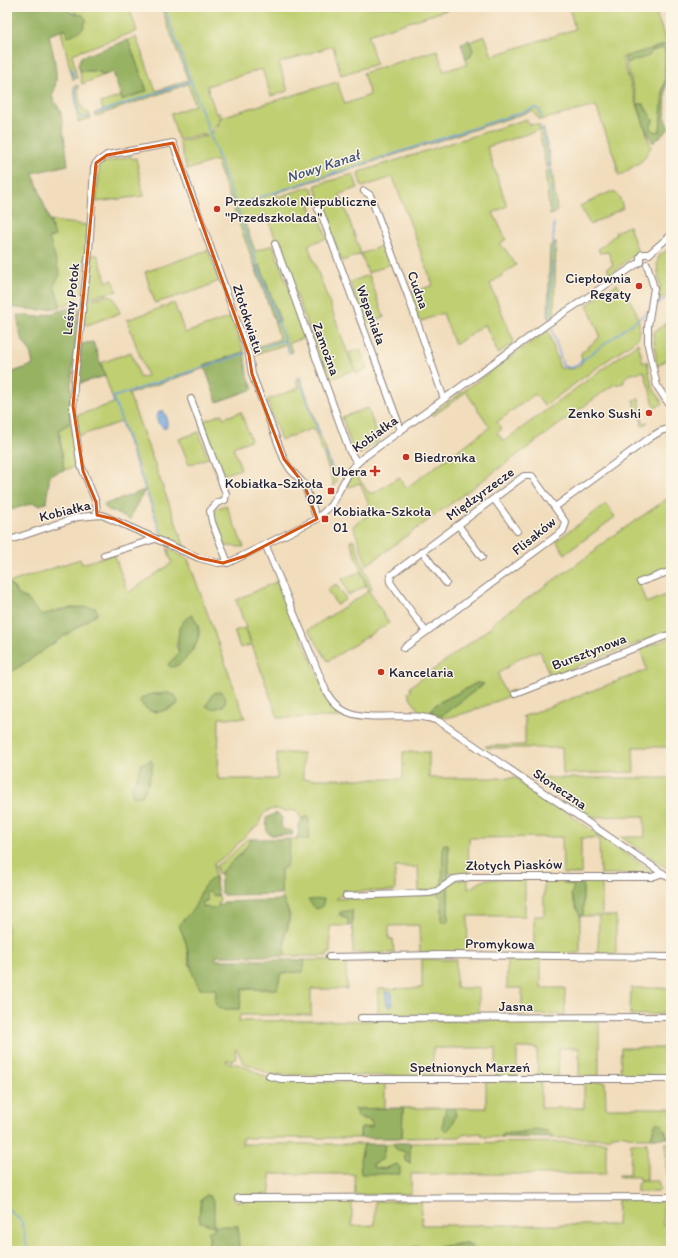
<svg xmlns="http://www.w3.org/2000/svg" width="678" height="1258" viewBox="0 0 678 1258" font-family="Itim,sans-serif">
<rect width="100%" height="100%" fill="#fcf5e5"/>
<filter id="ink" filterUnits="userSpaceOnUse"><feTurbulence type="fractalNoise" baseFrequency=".025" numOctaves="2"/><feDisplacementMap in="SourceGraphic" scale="8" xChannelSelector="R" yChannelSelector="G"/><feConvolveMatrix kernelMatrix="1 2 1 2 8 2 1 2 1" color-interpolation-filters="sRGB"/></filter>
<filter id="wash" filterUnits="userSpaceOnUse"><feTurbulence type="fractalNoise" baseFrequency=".012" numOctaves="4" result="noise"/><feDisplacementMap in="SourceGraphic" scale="16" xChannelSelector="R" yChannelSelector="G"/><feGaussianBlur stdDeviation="0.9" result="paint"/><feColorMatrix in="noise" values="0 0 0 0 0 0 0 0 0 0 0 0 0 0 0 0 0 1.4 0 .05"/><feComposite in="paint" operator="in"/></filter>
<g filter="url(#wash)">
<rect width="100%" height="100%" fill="#f1dcbb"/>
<g fill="#bfcf72" stroke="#707856" fill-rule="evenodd">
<path d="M65,7H129L137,31L72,54L77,78L73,80L61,31L66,29L68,37L77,13H70Z"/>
<path d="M161,7H456L368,35L376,64L341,75L333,46L279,63L288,91L271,96L262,69L207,86L216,114L220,113L216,127L212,131L213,133L217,129L221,117L337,82L345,104L370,95L363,73L437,50L444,71L468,64L466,59L470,57L473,50L470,42L485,36L492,56L575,29L569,7H654L667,44L622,58L651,147L642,161L619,176L615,159L596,106L540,120L532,111L276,193L278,197L309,187L312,188L316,201L309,204L313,214L319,215L327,238L308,245L354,370L328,380L267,216L245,223L255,251L273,245L306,337L289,343L292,352L289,353L286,344L253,355L251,349L280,339L275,323L280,321L260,266L255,267L216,160L187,170L179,141L207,136L206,134L178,139L171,114L195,105L188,84L96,116L95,113L103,110L101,103L121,96L122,99L147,91L128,40L136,37L156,91L188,80Z"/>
<path d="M663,48L665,50V82L663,88L660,131L656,132L650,128L653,120L643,104H638L626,63C639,61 649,50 663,48Z"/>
<path d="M80,71H96L105,75L82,84Z"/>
<path d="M78,85C79,96 78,109 89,113L91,118L78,122L74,87Z"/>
<path d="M527,119L528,124L539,125L540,130L544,129L551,166L546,167L539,130L487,147L507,206L493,213L506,239L500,244L505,249L516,265L490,284L514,342L498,354L485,324L455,345L443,313L419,322L408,294L433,285L393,177L362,187L358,174L359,172Z"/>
<path d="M131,156L132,159L136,158L144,196L96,202L100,164Z"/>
<path d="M552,170L557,212L550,215L545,171Z"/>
<path d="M353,174L358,188L340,194L361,254L386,244L393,263L368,273L361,254L342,261L315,187L316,185Z"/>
<path d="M610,192C620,192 620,200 623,208L590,225L580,206Z"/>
<path d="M50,221L87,225L82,292L75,301L61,307L54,286L49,238L55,236Z"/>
<path d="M629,226L638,252L610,274L607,268L613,265L608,252L600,253L598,249C605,245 609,239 616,234L615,232Z"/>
<path d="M556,242L554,315L548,319L550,246Z"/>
<path d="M671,247V292L658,301L660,287L657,264L659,256Z"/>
<path d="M208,250L219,281L198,290L155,303L145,272Z"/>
<path d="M91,255H98L106,281L113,280L117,291L86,298Z"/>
<path d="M369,275L384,317L365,324L350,282Z"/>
<path d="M617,284C630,299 645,318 637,339L544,406L535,394L497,422L502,429L497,433L504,441L638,343L643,363L647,361L652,387L663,403L655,408L644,371L628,375L624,379V383L613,385L367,565L353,526L372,512L360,483L350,487L346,485L354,472L369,493H374L399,477L406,488L490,427L466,392L433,416L431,414L548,330L560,368L573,369L582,363L581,353L599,338V333L587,305Z"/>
<path d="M107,295L114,298L120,313L87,325L83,323L86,301Z"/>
<path d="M174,303L185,333L231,317L244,352L204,365L205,368L129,394L185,548L163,539L121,422L79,436L75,416L114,403L101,363L131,352L140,378L147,376L127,320Z"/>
<path d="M671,319V356L657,367L653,333Z"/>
<path d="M360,349L367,369L356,373L349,353Z"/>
<path d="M300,377L337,482L333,486V481L314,428L281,440L267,400L299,388L296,379Z"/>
<path d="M639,399L643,423L648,422L643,426L641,425L642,423L639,413H637L633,400Z"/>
<path d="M368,408L379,440L360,454L353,451L342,417Z"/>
<path d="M241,412L251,440L233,447L241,469L222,475L203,421L222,414L223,418Z"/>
<path d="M70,423L79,466L64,470L59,429Z"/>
<path d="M199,432L208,458L189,465L179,439Z"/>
<path d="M671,496V568L638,580L646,603L671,593V630L550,677L540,651L519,658L498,674L505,693L513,690L514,694C493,702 442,728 422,714C416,709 412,700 408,693L411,691L410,687L490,628L495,621L597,550L596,548C621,530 646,514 671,496ZM477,683L484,684L441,716L440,702Z"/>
<path d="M606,504L615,517L565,554L556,541Z"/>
<path d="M226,505L244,547L226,546C218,539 212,521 213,510Z"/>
<path d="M354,540L372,589L369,591L350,541Z"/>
<path d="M167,548L188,559L245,718H219L218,779H277V753H303V779H403V752H429V778H516L653,872L651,874H600L599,838H581V874H563L562,837L469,838L468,874H451L449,872L448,844H444L442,885L432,891H419L418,867H395V891C382,892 344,888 336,899L437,894L442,899V922H448V885L456,880L468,879V889L486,879L525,880V916H468L467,953H420L419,925L389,926V939H393L394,953H353L352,911L340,912L339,915L348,919V926H330V954L327,953V956H285V933L288,929L290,915L281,894V869L289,854L290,839L309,838L308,817L300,818L298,812C293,809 291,811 285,811C282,811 279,809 276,809C266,809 260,816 259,825L249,832L228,854L214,864L215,877C200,885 201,896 194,908C190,914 183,919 179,925L186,943L189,963L200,989H216L215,1004L221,1009H240L242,989H277L281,973L303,969L305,960H346L347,989H311V1015H240L239,1021L599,1020V1076H579V1048H559L558,1076H538L537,1048H517V1076H496V1048H433V1076L272,1075L243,1062L237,1050H235L236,1058L232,1061L227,1060L226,1062L241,1065L270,1079L280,1080V1082H385V1108L355,1109L359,1118L370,1120L373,1125L360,1130V1138H242V1144H364L360,1169L399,1174L395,1166L377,1169L372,1166L373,1164L379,1161L384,1152L385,1144L393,1143L394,1146L405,1152V1159L410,1163V1143L606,1142V1174H411V1194L355,1195L354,1174H270V1195H236L232,1197L236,1201H352V1226L375,1225V1201H421L422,1225H617L618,1200H663V1225H671V1251H472L468,1243H464L433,1248L413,1247L407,1251H239L238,1226L214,1229L209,1234V1245L206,1251H7V1056L11,1053H7V675L98,613L61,609L41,616L27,599L17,594L14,588L8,583L80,559L82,564L114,554L128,593L172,563ZM192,615C208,635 194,650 180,664L176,656L179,653L176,645ZM214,693L223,706L212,709L208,703ZM151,694H158L171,708C157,711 156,716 143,706ZM152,768L148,784L142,796L131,788L138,775L139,770ZM210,1196L214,1203L199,1216L200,1204Z"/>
<path d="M361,572L366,586L348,595L342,578Z"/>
<path d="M278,581L326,695L332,706L346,717L278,718L236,600Z"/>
<path d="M336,584L346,599L337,605L327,590Z"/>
<path d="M369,591L389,623L328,661L308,630Z"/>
<path d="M245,628L251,645L240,648L234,631Z"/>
<path d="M671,638V747H633L634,772L563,774L562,748H487L485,746L525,745V718L522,717L647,670L640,649Z"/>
<path d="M531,778H671V871L621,837H645L644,816L589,817Z"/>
<path d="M247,839H252L241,854L218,875L216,866L230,856Z"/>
<path d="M544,880H564V883L574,886L571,895L580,916V953L534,954V916H544Z"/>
<path d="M583,880H602V916H616V954L598,953L599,916H583Z"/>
<path d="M209,892L217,896L218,894L220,900L217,904L221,905C215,910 207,911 201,906L202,903L207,901L205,893Z"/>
<path d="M422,959L456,960V988H479V1015H378V989L422,988Z"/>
<path d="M507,959H541V988H565V1015L522,1014V988H507Z"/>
<path d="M631,988H671V1014L630,1015Z"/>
<path d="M621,1048H671V1076H620Z"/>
<path d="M486,1081L541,1082V1108H584V1082H605L606,1108H671V1138H668L665,1129H653L651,1138C646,1138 641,1138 637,1138C627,1136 617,1131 608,1138H553C544,1124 517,1134 502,1135L501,1137H484L480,1133L461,1135L459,1137L402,1138L403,1108H446L442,1127L456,1117L455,1108H486Z"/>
<path d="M631,1143H647V1180H639V1177H619V1175H630Z"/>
<rect x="666" y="1143" width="5" height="31"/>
<path d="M639,1181H658L660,1190L658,1192H637V1184L639,1183Z"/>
</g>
<g fill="#97b264" stroke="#5c6a50">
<path d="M7,7H65L70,13L83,15L87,21L85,22L83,29L68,37L65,29L49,35C53,54 61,78 52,96C54,103 59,106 61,113L68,165L33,173L55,236L49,238L60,274L54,286L61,307L39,310L7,307Z"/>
<path d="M128,40L147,91L122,100L113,72L105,75L96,71H80L78,64L81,57Z"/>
<path d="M469,40L473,50L470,57L466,59L461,44Z"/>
<path d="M667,44L665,119L669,129L653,143L644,125L638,104H643L653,120L650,129L656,132L660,131L663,88L665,82V50L662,48L651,51L649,56L626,63L624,57Z"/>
<path d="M260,265L280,321L275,323L255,267Z"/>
<path d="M76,306L79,308L71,386L70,423L59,430L64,470L50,475L46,503L39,505L33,503L11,510L7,497V488H9L7,483V437L12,436L7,394V374L33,365L30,351L21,338L17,315L39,317Z"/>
<path d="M93,342L105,376L77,384L81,344Z"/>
<path d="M244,352L247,373L253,389L217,402L204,365Z"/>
<path d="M145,490L133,511L130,520L107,509L103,505Z"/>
<path d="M7,583L14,588L17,594L27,599L41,615C60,610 76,605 96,608L98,613L7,675Z"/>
<path d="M192,615C204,630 198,646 186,658C181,663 178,667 170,667L168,664L179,653C177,639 176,622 192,615Z"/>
<path d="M477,683L484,684L441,716L432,713L431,711L435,705Z"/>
<path d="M218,692H222L226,697L225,704C220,708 211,711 206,706L214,693Z"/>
<path d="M167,693L175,695L178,702L177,705L160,712L150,711L143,706L140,701L142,698L147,695Z"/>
<path d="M151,760L153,764L148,784L142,796L135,797L132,795L131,788L138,775L141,764Z"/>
<path d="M277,813L282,818L281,826L285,830L292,831L293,835H271L267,832L266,818Z"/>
<path d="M309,817V839H296L299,832L298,826L303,818Z"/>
<path d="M252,839H290L288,862L285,868L281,869V894L223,895L221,893V872L241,854Z"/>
<path d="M448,844L449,881L442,885L443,845Z"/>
<path d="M215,877L218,894L214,896L209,892L205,893L208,899L202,903L203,907L216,908L224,902L283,900C291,915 290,918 285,933C284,940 285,949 285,956H216V960H305L303,972L281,973L277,989H242L240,1009H221L215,1004L216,989H200L193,975L186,943L179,925C183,919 190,914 194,908C201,896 200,885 215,877Z"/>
<path d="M564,880H583V916H580L571,895L574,886L563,883Z"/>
<path d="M448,885V922H442V899L437,894Z"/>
<path d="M324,899L322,907L316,909L308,900Z"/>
<path d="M352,910V926H348V919L339,913L340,912Z"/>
<path d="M403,1108L402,1138H360L361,1128L371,1127L373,1125L370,1120L357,1117L355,1109Z"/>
<path d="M446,1108H455C456,1117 454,1126 446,1131L442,1127Z"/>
<path d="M658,1122L662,1124L668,1138H651L655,1124Z"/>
<path d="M535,1129L547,1131L553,1138L501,1137L505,1133H522Z"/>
<path d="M393,1143H410V1163L405,1161V1152L396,1149Z"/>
<path d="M364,1144H385L382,1160L373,1164V1167L383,1169L397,1164L400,1167V1174H361L360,1160Z"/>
<path d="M206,1195L210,1196L214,1203V1226H238L239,1251H206L210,1240L208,1232L214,1229V1226L200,1222L199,1216L201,1200Z"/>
<path d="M464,1243L473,1246L472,1251H407L413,1247L433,1248Z"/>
</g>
<g fill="#71a1db" stroke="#4a628b">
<path d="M163,410L167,418V427L164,429L158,423L156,417L159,412Z"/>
<path d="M388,991L392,993L393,1005L390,1008L387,1005L385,992Z"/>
</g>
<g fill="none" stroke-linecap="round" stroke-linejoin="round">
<g stroke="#71a1db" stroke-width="1.5">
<path d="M164,7L289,352"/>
<path d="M71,67L74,77"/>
<path d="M75,86L79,115L82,118L89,116"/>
<path d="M97,113L191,81"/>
<path d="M542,127L549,164L553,214"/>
<path d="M236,205L535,108L540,110L541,118"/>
<path d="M653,307L671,295"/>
<path d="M550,319L554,223"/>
<path d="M551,325L563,366L572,368L649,311"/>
<path d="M249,352L285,340"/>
<path d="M299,378L321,439"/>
<path d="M326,453L333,472"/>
<path d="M161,532L113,397L246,353"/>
<path d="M7,1208L22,1222L28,1251"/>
</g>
</g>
</g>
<g filter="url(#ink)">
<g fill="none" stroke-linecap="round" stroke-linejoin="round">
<g stroke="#8a7f7b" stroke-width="8">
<g id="minor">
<path d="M364,191L370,195L408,296L444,399"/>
<path d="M318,209L321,213L401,430"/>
<path d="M275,244L350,452L357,462"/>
<path d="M649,254L671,235"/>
<path d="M640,262V257L642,254H649"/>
<path d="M647,264L654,288L648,326V345L657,386L671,407"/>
<path d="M191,399L226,494L225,500L217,503L210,511L212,522L228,563"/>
<path d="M494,499L517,531"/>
<path d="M555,507L651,437L661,431L671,428"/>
<path d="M97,515L96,502L80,463L73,412L74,384L89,252L94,168L96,163L107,155L173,143L249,355L252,374L284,459L290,469L304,484L317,519"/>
<path d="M458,525L482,557"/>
<path d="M7,541L78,517L102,515L199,558L218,563L230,562L317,519L331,505L351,469L364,457L546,325L640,262"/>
<path d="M266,546L326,691C347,735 404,705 440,722L671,879"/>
<path d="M422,551L446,583"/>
<path d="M104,555L155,539"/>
<path d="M640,582L671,571"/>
<path d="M404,648L426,632L563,531L566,523L532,476H524L391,575L390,582L426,632"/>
<path d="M516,694L671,634"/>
<path d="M346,896L429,893L437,891L454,879L471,877H652L663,873"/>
<path d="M329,957L441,955L671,957"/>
<path d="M361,1018L671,1017"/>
<path d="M269,1076L281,1079H671"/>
<path d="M238,1198L671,1197"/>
</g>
</g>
<use href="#minor" stroke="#fff" stroke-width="6"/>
</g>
</g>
<path fill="none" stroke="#d45411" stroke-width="3" stroke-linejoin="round" d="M173,143L249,355L252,374L284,459L304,484L317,519L245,556L223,563L199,558L114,519L97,515L96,502L83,471L73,406L96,163L107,155Z"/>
<g fill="#c8321e" stroke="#fcf5e5" stroke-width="1.5">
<circle cx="217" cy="209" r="4"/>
<circle cx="639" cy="286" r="4"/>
<circle cx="649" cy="413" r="4"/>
<circle cx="406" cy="457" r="4"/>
<path d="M373 465h4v4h4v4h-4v4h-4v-4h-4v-4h4z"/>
<rect x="327" y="487" width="8" height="8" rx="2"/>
<rect x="321" y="515" width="8" height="8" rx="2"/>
<circle cx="381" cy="672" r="4"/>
</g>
<g text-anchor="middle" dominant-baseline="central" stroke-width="3" stroke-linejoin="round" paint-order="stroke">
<g font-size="14" fill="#22223b" stroke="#fcf5e5" text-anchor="start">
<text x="225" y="201">Przedszkole Niepubliczne<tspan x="225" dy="16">"Przedszkolada"</tspan></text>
<text x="631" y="278" text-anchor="end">Ciepłownia<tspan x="631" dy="16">Regaty</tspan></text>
<text x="641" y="413" text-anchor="end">Zenko Sushi</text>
<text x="414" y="457">Biedronka</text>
<text x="367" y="471" text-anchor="end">Ubera</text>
<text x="323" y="483" text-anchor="end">Kobiałka-Szkoła<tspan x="323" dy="16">02</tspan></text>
<text x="333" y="511">Kobiałka-Szkoła<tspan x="333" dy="16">01</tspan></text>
<text x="389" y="672">Kancelaria</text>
</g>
<g font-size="14" fill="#22223b" stroke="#fcf5e5">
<text transform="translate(418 290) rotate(70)">Cudna</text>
<text transform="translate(71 299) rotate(-84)">Leśny Potok</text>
<text transform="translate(371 315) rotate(70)">Wspaniała</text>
<text transform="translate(248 319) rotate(72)">Złotokwiatu</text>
<text transform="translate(326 349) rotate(70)">Zamożna</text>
<text transform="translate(375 434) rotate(-36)">Kobiałka</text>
<text transform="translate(480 494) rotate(-36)">Międzyrzecze</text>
<text transform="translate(65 511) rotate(-14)">Kobiałka</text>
<text transform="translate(534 536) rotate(-39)">Flisaków</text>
<text transform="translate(589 652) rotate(-21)">Bursztynowa</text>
<text transform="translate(560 789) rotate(34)">Słoneczna</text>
<text transform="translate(514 865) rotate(-1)">Złotych Piasków</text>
<text transform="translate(500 944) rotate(1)">Promykowa</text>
<text x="516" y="1006">Jasna</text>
<text x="470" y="1067">Spełnionych Marzeń</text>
</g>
<g font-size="15" font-style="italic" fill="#42557b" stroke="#fcf5e5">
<text transform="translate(323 166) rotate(-18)">Nowy Kanał</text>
</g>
</g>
<rect width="678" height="1258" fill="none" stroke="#fcf5e5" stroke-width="24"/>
</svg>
